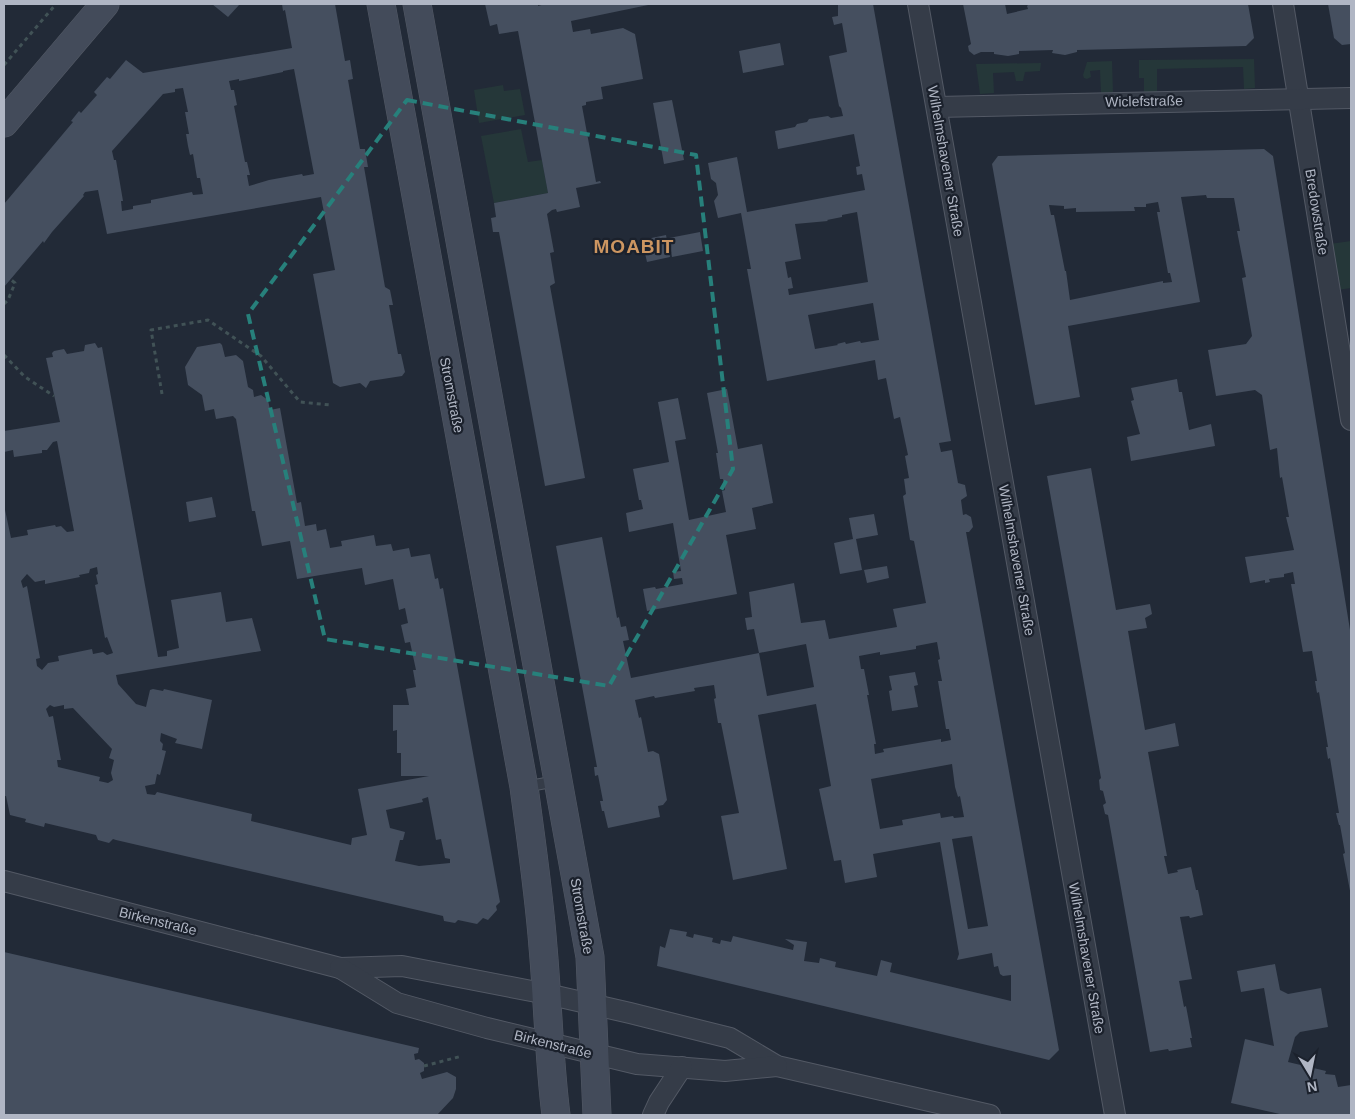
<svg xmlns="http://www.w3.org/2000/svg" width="1355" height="1119" viewBox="0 0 1355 1119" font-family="Arial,sans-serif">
<rect width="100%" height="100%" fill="#222a37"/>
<g fill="#253739">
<path d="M1254,59L1255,88L1244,89L1243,67L1157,69V92H1144V78H1139V60Z"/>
<path d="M1112,61L1113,92L1101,93L1100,70L1090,71L1091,77L1087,79L1084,78L1083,75L1087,62Z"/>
<path d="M1041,63L1040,71L1025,72L1023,81H1016L1014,72L993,73L994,93L980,94L976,64Z"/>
<path d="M503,85L504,91L520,89L525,115L479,123L474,90Z"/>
<path d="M521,129L528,162L542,160L548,193L494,203L481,136Z"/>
<path d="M1351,241V288L1337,290L1330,244Z"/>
</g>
<g fill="#454f5f" fill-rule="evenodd">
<path d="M212,4H240L228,17Z"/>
<path d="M282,4H335L345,61L350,60L353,79L348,80L360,149H365L368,167H364L385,287L390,290L393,305H389L398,354H401L405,372L402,376L370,381L366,388L360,383L340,387L333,383L313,274L335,270L321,197L107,234L98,190L85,192L83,195L84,196L52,232L44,243L43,241L4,287V204L73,122L71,121L79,111L81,113L97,95L94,92L107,77L110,79L126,60L143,73L292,48L285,10L283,11ZM294,69L314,174L303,176L302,174L269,180L249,186L247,175H250L247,162H245L234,106L237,105L234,90H231L229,81L239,79V81L283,72V71ZM183,88L188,112H185L189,134H186L188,146L190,155L193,154L197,178H200L203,194L193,195L192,192L151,200V203L133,206V209L122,211L121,201H123L116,160H114L112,151L163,94L175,92V89Z"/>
<path d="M485,4H538V6L545,4H653L571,21L573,32L590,29L591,34L623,28L635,34L643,79L601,87L603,99L586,102V105L582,106L596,182L600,181L601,183L576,188L580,207L557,212L556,209L552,210L547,214L554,252L550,253L555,283L550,286L585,478L545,486L499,232H493L491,218L496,217L494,203L548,193L518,31L499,34L497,24L490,26Z"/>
<path d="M838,4H873L951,441L939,443L941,452L952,450L958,483L965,485L967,496L961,500L963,515L966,514L971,517L973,527L969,532H966L1059,1050L1049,1060L657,966L660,946L665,948L670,929L687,932L686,936L693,938L694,934L713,938L712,942L720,944L721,940L731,942L733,936L793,950L794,945L785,939L807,942L804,961L819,963L820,958L836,962L835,967L877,976L881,960L892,963L890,972L1011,1001V975L1003,976L1000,974L998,966L994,967L992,953L957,960L959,954L940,842L873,854L877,877L845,883L841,860L834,861L819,789L831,786L816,704L758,715L787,869L733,880L721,816L739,813L721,723H718L714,699L716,698L714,685L694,688L695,691L655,698L654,696L635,700L639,718L641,717L648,752L653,751L659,754L667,800L663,805L658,806L660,817L608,828L604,811H602L600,801H603L598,775L595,776L594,767H597L556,546L602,537L617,618L619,617L621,627L626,626L629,640L623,641L631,678L759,653L767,696L814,687L806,644L759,653L754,629L747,630L745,618L752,617L749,592L794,583L801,623L825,620L829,639L897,627L893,609L926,603L914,541L910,540L903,496L906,494L904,479L909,478L905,456L908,455L900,417L894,419L886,378L878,380L875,360L767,381L747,269H751L741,213L718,218L714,201L718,195L716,183L711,179L708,163L737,157L747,212L865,190L862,174L857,175L856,167L860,166L854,134L778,149L775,131L795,127L797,124L807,122L809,119L828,116L831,118L843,116L841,108L839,106L829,56L847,52L842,23L834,25L832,17L838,16ZM857,212L868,282L789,295L788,289L793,288L791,277L788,278L785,262L801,259L795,224L828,221L827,220L842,217V215ZM873,303L879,340L861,343L860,341L846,344L845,342L837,344L838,345L815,349L808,315ZM937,642L940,659L938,660L942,681H938L946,729H949L951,740L941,742V739L883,749L884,752L875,754L874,744H876L867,695H869L864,669H861L859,656L880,652V655L916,649V646ZM952,764L955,787L958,797L960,796L964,817L954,818L953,816L941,818L940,813L902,820L903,825L880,829L871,779ZM972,836L988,926L968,929L952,839Z"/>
<path d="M963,4H1005L1007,14L1028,9L1027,6L1029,4H1248L1254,38L1246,46L1077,50V52L1065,55L1052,53L1053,50L1019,51V54L1008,56L994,54V52H981L974,55L969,51L968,46L971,44Z"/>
<path d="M1328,4H1351V44L1342,45L1334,38Z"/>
<path d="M780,43L784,65L743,73L739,51Z"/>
<path d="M672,100L684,160L664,164L653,103Z"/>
<path d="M1264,149L1273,156L1351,636V896L1343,854L1345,853L1340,825H1339L1336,813H1339L1330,758L1328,759L1326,747H1328L1319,692L1317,693L1315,681H1317L1312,651L1303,652L1291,584H1295L1293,572L1284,574V577L1269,579L1270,582L1265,583V580L1250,583L1245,557L1294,550L1286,517H1289L1282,477L1280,478L1277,448L1270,450L1262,395L1255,390L1216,396L1208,350L1246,344L1252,336L1242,278L1246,277L1237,231H1240L1234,198H1207L1206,195L1181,197L1200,302L1068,326L1080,397L1035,405L992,164L998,156ZM1158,202L1160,212H1157L1168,273H1170L1172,282L1163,283V281L1070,300L1066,271H1065L1054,215H1051L1049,205L1064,206V209L1076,208V212L1135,211L1134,207H1146V204Z"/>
<path d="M700,232L703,251L672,257L669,238Z"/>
<path d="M666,235L670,257L647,262L642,240Z"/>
<path d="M95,343L98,348L102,347L158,657L167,656V651L179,648L171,600L221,592L226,622L252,618L261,651L116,675L118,684L136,704L146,707L150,690L153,689L163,691L164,689L212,700L202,749L175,743L177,739L161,733L160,741L163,744L162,750L166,751L160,775L157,774L155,784L145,786L147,794L155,795L157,792L252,814L251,821L351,845L352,838L367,835L358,789L429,776H401V753H397V730L393,731V705H409L406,689L416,687L413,670H416L410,642L405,643L401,625L408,623L405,608L399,610L393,579L365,585L362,568L297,579L290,541L262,546L255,511H252L236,419L233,416L216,419L214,409L205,411L202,395L188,385L185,367L197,347L220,343L222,345L225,357L236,355L243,361L248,387L253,390L254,397L261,395L268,400L270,410L280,408L297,503L301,502L305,526L316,524L317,531L326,529L330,548L342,546L341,541L374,535L376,546L391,544L393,551L409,548L411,557L430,554L435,579L438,578L440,589L443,588L500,902L496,906L497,910L488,920L483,918L477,924L458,920L455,923L444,921L443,916L116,840L113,839L109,843L98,840L96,835L45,823L44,827L25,822L26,819L10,815L6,796H4V505L11,538L28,535L27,530L55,525L56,527L61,526L67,532L74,531L57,441L53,442L47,450H42V453L14,457L13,450L4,452V431L60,422L46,358L53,357L52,353L54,351L64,349L67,354L84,351L85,345ZM97,567L98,574L96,575L98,584L95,585L105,638L107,637L113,653L107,655L103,652L93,654L92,649L58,656L59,661L48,663L42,670L37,666L36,659L40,658L27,586L23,588L21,581L27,574L35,582L45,580V584L80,577L79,575L89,573L90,569ZM50,705L54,707L64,705V709L73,708L112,749L109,758L114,760L111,773L113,780L108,783L99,781L100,777L58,767L57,760H61L53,716L49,717L46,709ZM428,797L436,840L441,839L445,858L450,859V863L419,866L395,861L400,840H403L405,832L390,828L386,810L423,802L422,799Z"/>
<path d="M1177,379L1179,392H1182L1189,430L1211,424L1215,446L1131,461L1127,437L1140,434L1131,401L1134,400L1131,388Z"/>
<path d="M727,389L738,449L762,444L773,503L752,508L756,529L726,535L737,594L647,611L643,589L655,587L656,589L683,584L682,578L674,579L673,572L681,571L673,523L629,532L626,513L643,509L641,500H639L633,469L669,462L658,402L678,398L686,439L675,441L689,520L726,512L722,491L725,490L723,479H720L716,453H718L707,393Z"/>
<path d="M1091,468L1116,610L1150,604L1152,614L1145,618L1147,628L1128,631L1145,730L1175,723L1179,746L1148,752L1167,856H1164L1168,874L1178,872L1177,870L1191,867L1196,890H1198L1203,915L1190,918L1189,916L1180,917L1192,979L1179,981L1184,1007L1186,1006L1192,1038H1190L1192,1047L1169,1051L1168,1049L1150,1052L1108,815L1105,814L1103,805L1106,803L1103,791L1100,790L1099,780L1101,778L1098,761L1047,476Z"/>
<path d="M212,497L216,517L189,522L186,502Z"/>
<path d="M874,514L878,535L856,539L862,570L840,574L834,543L853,539L849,518Z"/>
<path d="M887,566L889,578L867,583L864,570Z"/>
<path d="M915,672L918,685L914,686L918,707L892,711L889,691L892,690L889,676Z"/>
<path d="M4,952L419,1048L418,1053L414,1054L415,1060L419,1059L424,1063V1071L420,1073L422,1079L447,1072L456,1077V1089L453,1098L437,1115H4Z"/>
<path d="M1275,964L1280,990L1288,994L1321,988L1328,1027L1300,1032L1295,1037L1288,1062L1326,1071L1325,1074L1335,1075L1338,1087L1351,1085V1115H1284L1231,1103L1245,1039L1274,1046L1264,988L1241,992L1237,971Z"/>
</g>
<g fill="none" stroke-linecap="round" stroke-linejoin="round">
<g stroke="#535965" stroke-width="12">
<path id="lane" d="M524,787L557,781"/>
</g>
<g stroke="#535965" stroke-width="22">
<g id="street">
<path d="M918,4L1115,1115"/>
<path d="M1283,4L1351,420"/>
<path d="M937,107L1351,98"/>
<path d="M4,881L340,968L402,966L547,994L630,1013L730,1038L777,1066L990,1115"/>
<path d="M340,968L397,1003L487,1028L637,1064L725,1071L777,1066"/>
<path d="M653,1115L659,1102L682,1067"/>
</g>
</g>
<g stroke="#535965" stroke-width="29">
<g id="secondary">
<path d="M381,4L524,787C531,840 539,893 543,947C548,1003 549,1060 556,1115"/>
<path d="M417,4L590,957L597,1115"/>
<path d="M4,123L105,4"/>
</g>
</g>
<g stroke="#415256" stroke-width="3" stroke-dasharray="4 4" stroke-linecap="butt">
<path d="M4,65L56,4"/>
<path d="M4,304L8,300L15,283L10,279"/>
<path d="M4,355L25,377L54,396"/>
<path d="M162,394L151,330L208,320L261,356L300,402L330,405"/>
<path d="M424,1066L462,1056"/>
</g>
<use href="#lane" stroke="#353c48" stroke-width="10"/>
<use href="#street" stroke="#353c48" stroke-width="20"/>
<use href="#secondary" stroke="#434b5a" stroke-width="28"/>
</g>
<path fill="none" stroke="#27807b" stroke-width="4" stroke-dasharray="10 6" stroke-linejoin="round" d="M407,100L696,155L733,469L609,686L325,639L248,314Z"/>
<g text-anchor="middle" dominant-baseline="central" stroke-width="4.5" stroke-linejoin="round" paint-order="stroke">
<g font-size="14" fill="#b0b6c4" stroke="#1b212c">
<text transform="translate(1144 101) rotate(-1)">Wiclefstraße</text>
<text transform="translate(946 161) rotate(80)">Wilhelmshavener Straße</text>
<text transform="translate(1317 212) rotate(81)">Bredowstraße</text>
<text transform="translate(452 395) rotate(79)">Stromstraße</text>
<text transform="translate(1017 560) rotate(80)">Wilhelmshavener Straße</text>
<text transform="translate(582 916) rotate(80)">Stromstraße</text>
<text transform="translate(158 921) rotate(14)">Birkenstraße</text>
<text transform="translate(1087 958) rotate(80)">Wilhelmshavener Straße</text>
<text transform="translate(553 1044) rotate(14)">Birkenstraße</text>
</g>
<g font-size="19" font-weight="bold" letter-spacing="1" fill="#cd9661" stroke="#1b212c">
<text x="634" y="246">MOABIT</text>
</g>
</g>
<rect width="1355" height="1119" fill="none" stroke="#b0b6c4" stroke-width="10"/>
<g transform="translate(1310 1074) rotate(170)" stroke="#1b212c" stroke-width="4" paint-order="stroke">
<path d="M0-4L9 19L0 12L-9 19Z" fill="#b0b6c4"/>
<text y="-8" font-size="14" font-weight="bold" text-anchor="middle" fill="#b0b6c4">N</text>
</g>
</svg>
